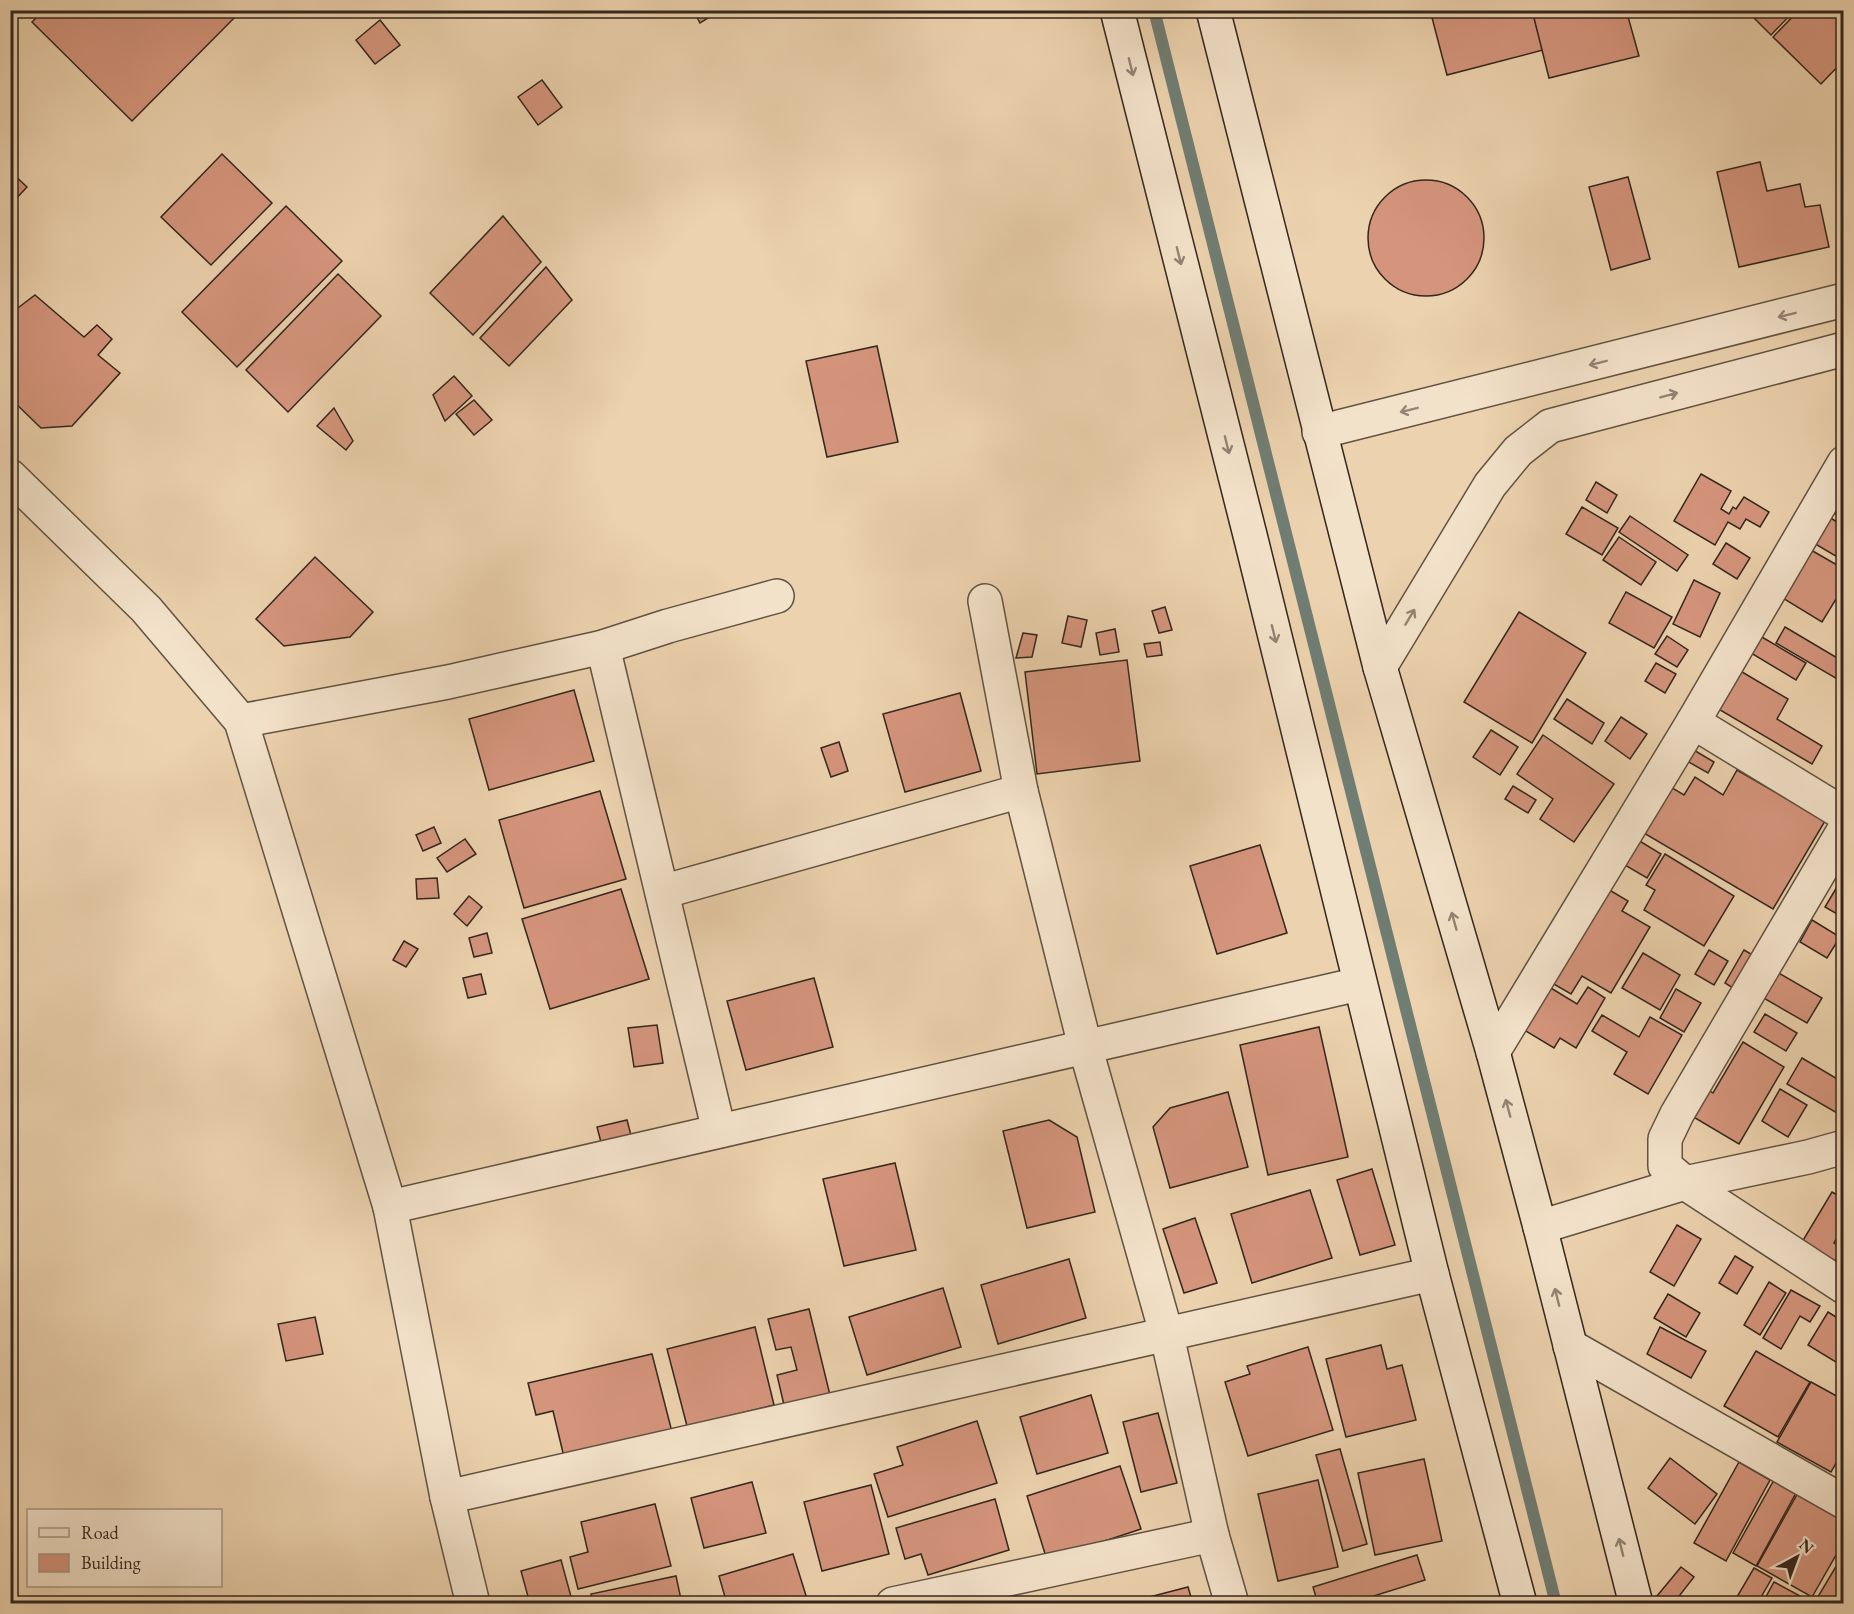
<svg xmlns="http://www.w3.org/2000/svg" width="1854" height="1614" viewBox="0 0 1854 1614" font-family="'EB Garamond',serif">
<rect width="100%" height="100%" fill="#ecd2ae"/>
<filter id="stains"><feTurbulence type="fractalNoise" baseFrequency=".00333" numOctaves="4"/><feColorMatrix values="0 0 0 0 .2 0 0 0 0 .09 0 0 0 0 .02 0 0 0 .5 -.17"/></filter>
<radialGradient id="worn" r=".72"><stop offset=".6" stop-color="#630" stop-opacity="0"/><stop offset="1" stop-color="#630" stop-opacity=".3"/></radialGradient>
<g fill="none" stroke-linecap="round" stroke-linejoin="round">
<path stroke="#707d73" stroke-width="12" d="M1154,10L1556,1604"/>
</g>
<g fill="#d5957d" stroke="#33271d" stroke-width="1.5">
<path d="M44,10H242L132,121L32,22Z"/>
<path d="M693,10H721L700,23Z"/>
<path d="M1430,10H1532L1543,50L1447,75Z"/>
<path d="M1532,10H1625L1627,13L1639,56L1549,78Z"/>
<path d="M1746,10H1795L1771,35Z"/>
<path d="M1799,10H1844V60L1821,84L1773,37Z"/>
<path d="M380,20L400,45L375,64L356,40Z"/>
<path d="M542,80L562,107L538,125L518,97Z"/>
<path d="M222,154L272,203L211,265L161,217Z"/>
<path d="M1760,162L1767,191L1800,184L1805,207L1820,205L1829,247L1739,267L1717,172Z"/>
<path d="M10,171L27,187L12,203L10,201Z"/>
<path d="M1628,177L1650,259L1611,270L1589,187Z"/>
<circle cx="1426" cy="238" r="58"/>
<path d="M286,206L342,261L237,367L182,312Z"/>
<path d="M503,216L541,262L473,335L430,293Z"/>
<path d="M546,267L572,300L509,366L480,338Z"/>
<path d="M338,274L381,316L288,412L246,370Z"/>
<path d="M35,295L84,337L97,325L112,339L98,355L120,373L72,426L41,428L10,398V314Z"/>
<path d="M877,346L898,442L827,457L806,361Z"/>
<path d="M454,376L472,396L445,421L433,395Z"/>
<path d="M474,400L492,420L474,435L456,414Z"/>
<path d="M334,408L353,441L346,450L317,426Z"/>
<path d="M1701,474L1731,491L1721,509L1729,514L1733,507L1736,509L1744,497L1769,512L1760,527L1746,519L1740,529L1728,522L1715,545L1674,521Z"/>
<path d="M1596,482L1617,495L1607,513L1586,500Z"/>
<path d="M1839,494L1844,497V519L1829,510Z"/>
<path d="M1582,507L1618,528L1602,555L1566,534Z"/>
<path d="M1630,516L1688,555L1677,571L1619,532Z"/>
<path d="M1827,516L1844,526V561L1812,542Z"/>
<path d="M1619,537L1656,562L1641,585L1603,560Z"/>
<path d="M1726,543L1750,558L1737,579L1713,564Z"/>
<path d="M1804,546L1844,569V586L1822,622L1776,594Z"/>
<path d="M315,557L373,612L350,637L284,646L256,619Z"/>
<path d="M1694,580L1720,593L1700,637L1673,624Z"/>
<path d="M1626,592L1672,617L1654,648L1609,623Z"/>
<path d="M1165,607L1172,630L1159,633L1152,611Z"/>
<path d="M1519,612L1586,653L1532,743L1464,702Z"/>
<path d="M1068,616L1087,620L1081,647L1062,643Z"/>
<path d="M1785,627L1844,662V683L1776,643Z"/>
<path d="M1115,629L1119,652L1100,655L1096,633Z"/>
<path d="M1023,633L1037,635L1032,657L1016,658Z"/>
<path d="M1755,633L1806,663L1796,680L1746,650Z"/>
<path d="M1667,636L1688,650L1677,667L1655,654Z"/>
<path d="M1160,642L1162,655L1147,657L1144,644Z"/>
<path d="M1127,660L1140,761L1037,774L1025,672Z"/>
<path d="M1656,663L1676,674L1665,693L1645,681Z"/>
<path d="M1737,669L1788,699L1777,719L1822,746L1812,764L1715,707Z"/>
<path d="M574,690L594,761L489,790L469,719Z"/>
<path d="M960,693L981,771L905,792L883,714Z"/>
<path d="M1567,699L1604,723L1592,744L1554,719Z"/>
<path d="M1621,717L1647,734L1630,759L1605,741Z"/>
<path d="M1491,730L1518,747L1500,775L1473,757Z"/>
<path d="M1543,735L1614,784L1574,842L1540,819L1553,799L1517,774Z"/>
<path d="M839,742L848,771L831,777L821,748Z"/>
<path d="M1687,746L1714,762L1708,773L1680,757Z"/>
<path d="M1737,770L1825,821L1773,909L1637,829L1664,783L1684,795L1695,777L1723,795Z"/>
<path d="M1513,786L1536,800L1528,813L1505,799Z"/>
<path d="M600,791L626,879L524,908L499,820Z"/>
<path d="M434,827L441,843L423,851L416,835Z"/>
<path d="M1633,837L1661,854L1647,878L1618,861Z"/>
<path d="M465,839L476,854L447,872L437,858Z"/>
<path d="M1260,845L1287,933L1217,954L1190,866Z"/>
<path d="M1665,854L1734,896L1704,946L1644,910L1655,890L1646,885Z"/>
<path d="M1844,875V918L1825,907Z"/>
<path d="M437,878L439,898L417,899L416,879Z"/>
<path d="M1601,885L1628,901L1622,911L1650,927L1611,993L1582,976L1571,994L1545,979Z"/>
<path d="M621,889L649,979L550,1009L522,919Z"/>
<path d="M469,896L482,907L467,926L454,914Z"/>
<path d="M1812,920L1840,937L1827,958L1800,942Z"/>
<path d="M487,933L492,953L474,957L469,938Z"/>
<path d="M404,941L418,949L406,967L393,960Z"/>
<path d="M1709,950L1728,961L1714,985L1695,974Z"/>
<path d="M1744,950L1756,957L1736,990L1725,983Z"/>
<path d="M1643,953L1680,975L1660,1010L1622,988Z"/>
<path d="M1775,971L1822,998L1807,1023L1760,996Z"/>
<path d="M481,974L486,994L468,998L463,978Z"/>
<path d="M814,978L833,1047L746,1070L727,1001Z"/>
<path d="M1546,985L1577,1004L1588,987L1605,998L1576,1048L1560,1038L1554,1048L1521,1028Z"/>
<path d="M1676,989L1701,1003L1684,1032L1660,1018Z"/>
<path d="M1765,1014L1797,1033L1786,1051L1754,1032Z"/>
<path d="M1602,1015L1639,1037L1650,1017L1682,1035L1648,1094L1614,1074L1627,1052L1592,1031Z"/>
<path d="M657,1025L663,1063L634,1067L628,1028Z"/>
<path d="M1319,1027L1348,1157L1268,1175L1240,1045Z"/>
<path d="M1743,1042L1784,1067L1739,1144L1685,1112L1701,1085L1713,1093Z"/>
<path d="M1802,1058L1844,1083V1102L1837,1113L1787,1084Z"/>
<path d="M1780,1089L1807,1105L1788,1137L1762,1121Z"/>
<path d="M1228,1092L1248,1167L1170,1188L1153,1127L1170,1108Z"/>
<path d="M627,1120L632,1139L602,1146L597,1127Z"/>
<path d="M1049,1120L1077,1137L1095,1212L1027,1228L1003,1131Z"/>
<path d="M895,1163L916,1250L844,1266L823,1179Z"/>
<path d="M1372,1169L1395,1245L1360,1255L1337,1180Z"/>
<path d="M1310,1190L1332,1258L1252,1283L1231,1214Z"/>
<path d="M1832,1192L1844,1199V1226L1834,1243L1843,1248L1832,1266L1799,1247Z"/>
<path d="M1195,1218L1217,1283L1184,1293L1163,1229Z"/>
<path d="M1677,1225L1701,1239L1674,1286L1650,1272Z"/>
<path d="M1735,1256L1753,1267L1737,1294L1719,1283Z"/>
<path d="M1069,1259L1086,1318L998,1344L981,1285Z"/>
<path d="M1769,1282L1786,1293L1760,1335L1744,1325Z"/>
<path d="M943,1288L961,1347L867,1375L849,1317Z"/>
<path d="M1791,1290L1820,1306L1810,1322L1800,1316L1781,1349L1763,1338Z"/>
<path d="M1668,1294L1700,1313L1686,1337L1654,1318Z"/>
<path d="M809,1309L830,1395L784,1405L777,1375L797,1370L791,1347L776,1350L768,1319Z"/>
<path d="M1828,1312L1844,1322V1367L1808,1345Z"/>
<path d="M315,1317L323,1354L286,1361L278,1324Z"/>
<path d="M755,1327L774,1405L687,1426L667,1349Z"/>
<path d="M1660,1327L1706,1351L1691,1378L1647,1354Z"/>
<path d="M1381,1345L1387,1369L1402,1365L1416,1420L1346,1437L1326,1359Z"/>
<path d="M1308,1347L1333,1430L1248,1456L1225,1382L1250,1374L1247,1366Z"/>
<path d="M1756,1351L1810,1382L1778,1437L1724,1406Z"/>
<path d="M652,1354L672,1432L564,1457L553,1411L536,1415L528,1383Z"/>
<path d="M1811,1382L1844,1400V1449L1831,1472L1777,1442Z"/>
<path d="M1091,1395L1108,1453L1037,1474L1020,1417Z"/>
<path d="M1158,1413L1177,1483L1141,1492L1123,1422Z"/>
<path d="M977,1421L997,1483L888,1517L874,1474L903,1465L897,1447Z"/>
<path d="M1340,1449L1367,1544L1343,1551L1316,1455Z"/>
<path d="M1670,1458L1717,1494L1695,1524L1648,1488Z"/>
<path d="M1424,1459L1442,1541L1375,1555L1358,1473Z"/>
<path d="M1739,1462L1770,1480L1726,1561L1694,1543Z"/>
<path d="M1120,1466L1141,1529L1047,1560L1027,1496Z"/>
<path d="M1318,1480L1338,1567L1278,1581L1258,1494Z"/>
<path d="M1774,1480L1796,1493L1756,1566L1733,1553Z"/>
<path d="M752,1482L766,1533L704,1548L691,1498Z"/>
<path d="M871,1485L889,1554L822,1571L804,1502Z"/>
<path d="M1799,1491L1844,1517V1541L1812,1597L1757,1566Z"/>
<path d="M995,1499L1009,1550L928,1575L921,1554L905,1559L896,1528Z"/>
<path d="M655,1504L671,1566L578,1589L570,1557L588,1552L581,1522Z"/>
<path d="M1844,1553V1604H1822L1816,1600Z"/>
<path d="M793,1554L808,1602L727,1604L719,1576Z"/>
<path d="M1417,1555L1425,1580L1348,1604H1318L1313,1587Z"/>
<path d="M561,1560L573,1604H530L521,1571Z"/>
<path d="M1681,1567L1694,1577L1673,1604H1666L1657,1596Z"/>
<path d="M1754,1568L1772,1578L1757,1604H1738L1734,1602Z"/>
<path d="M676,1576L682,1604H592L591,1594Z"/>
<path d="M1774,1582L1802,1597L1799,1604H1762Z"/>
<path d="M1188,1587L1193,1604H1135L1134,1601Z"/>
</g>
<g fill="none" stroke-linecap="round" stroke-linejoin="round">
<g stroke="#615241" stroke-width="36">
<g id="street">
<path d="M1319,432L1844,300"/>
<path d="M10,476L146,609L241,721L390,1207"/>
<path d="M985,601L1021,791L1085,1046L1167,1336L1212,1535L1232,1604"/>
<path d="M603,647L719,1131"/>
<path d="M1380,667L1490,485L1518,451L1550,426L1844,349"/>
<path d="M241,721L448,682L603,647L668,626L777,596"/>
<path d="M1693,722L1844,814"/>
<path d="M1844,830L1677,1114L1665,1139V1166L1685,1183L1844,1287"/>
<path d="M662,892L1021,791"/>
<path d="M1493,1052L1693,722L1844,463"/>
<path d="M1540,1227L1685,1183L1808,1157L1844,1147"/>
<path d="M1570,1346L1844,1502"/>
<path d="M447,1497L1432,1274"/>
<path d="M473,1604L447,1497L390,1207L1359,984"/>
<path d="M893,1604L1212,1535"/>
</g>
</g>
<g stroke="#33271d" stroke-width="36">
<g id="secondary">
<path d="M1117,10L1251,539L1432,1274L1520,1604"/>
<path d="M1213,10L1380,667L1493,1052L1540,1227L1636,1604"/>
</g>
</g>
<use href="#street" stroke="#f3e2ca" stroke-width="33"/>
<use href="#secondary" stroke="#f3e2ca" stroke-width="33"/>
</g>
<defs><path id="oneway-shaft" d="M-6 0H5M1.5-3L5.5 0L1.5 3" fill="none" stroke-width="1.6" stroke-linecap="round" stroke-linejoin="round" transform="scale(1.5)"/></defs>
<g stroke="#938474">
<use href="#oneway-shaft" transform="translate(1131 67) rotate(76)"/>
<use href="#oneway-shaft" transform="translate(1179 256) rotate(76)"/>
<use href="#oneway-shaft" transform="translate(1787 315) rotate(166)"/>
<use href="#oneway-shaft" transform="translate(1598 363) rotate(166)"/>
<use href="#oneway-shaft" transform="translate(1669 395) rotate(-15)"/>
<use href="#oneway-shaft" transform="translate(1409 410) rotate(166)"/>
<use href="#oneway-shaft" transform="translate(1227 445) rotate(76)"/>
<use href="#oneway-shaft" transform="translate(1410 617) rotate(-59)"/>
<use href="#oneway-shaft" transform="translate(1274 634) rotate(76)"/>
<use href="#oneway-shaft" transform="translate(1454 921) rotate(-106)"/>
<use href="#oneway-shaft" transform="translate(1508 1108) rotate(-105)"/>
<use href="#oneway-shaft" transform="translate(1557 1297) rotate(-104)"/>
<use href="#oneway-shaft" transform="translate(1621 1547) rotate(-104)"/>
</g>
<rect width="1854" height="1614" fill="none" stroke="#ecd2ae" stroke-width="36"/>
<rect x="12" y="12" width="1830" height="1590" fill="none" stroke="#33271d" stroke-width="3"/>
<rect x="18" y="18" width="1818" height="1578" fill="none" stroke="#33271d" stroke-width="1.5"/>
<rect x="27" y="1509" width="195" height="78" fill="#f3e2ca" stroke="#a69785" stroke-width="1.5"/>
<rect x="39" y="1528" width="30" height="9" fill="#f3e2ca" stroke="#a69785" stroke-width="1.5"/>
<text x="81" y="1539" font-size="18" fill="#33271d">Road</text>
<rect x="39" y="1554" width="30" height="18" fill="#d5957d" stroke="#a69785" stroke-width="1.5"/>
<text x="81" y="1569" font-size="18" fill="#33271d">Building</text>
<g transform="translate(1797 1557) rotate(41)" stroke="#f3e2ca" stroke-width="4.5" paint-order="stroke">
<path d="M0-4.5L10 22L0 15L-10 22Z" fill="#33271d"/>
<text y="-9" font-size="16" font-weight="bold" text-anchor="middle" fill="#33271d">N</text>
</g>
<rect width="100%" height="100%" filter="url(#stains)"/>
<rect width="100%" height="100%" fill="url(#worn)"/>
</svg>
